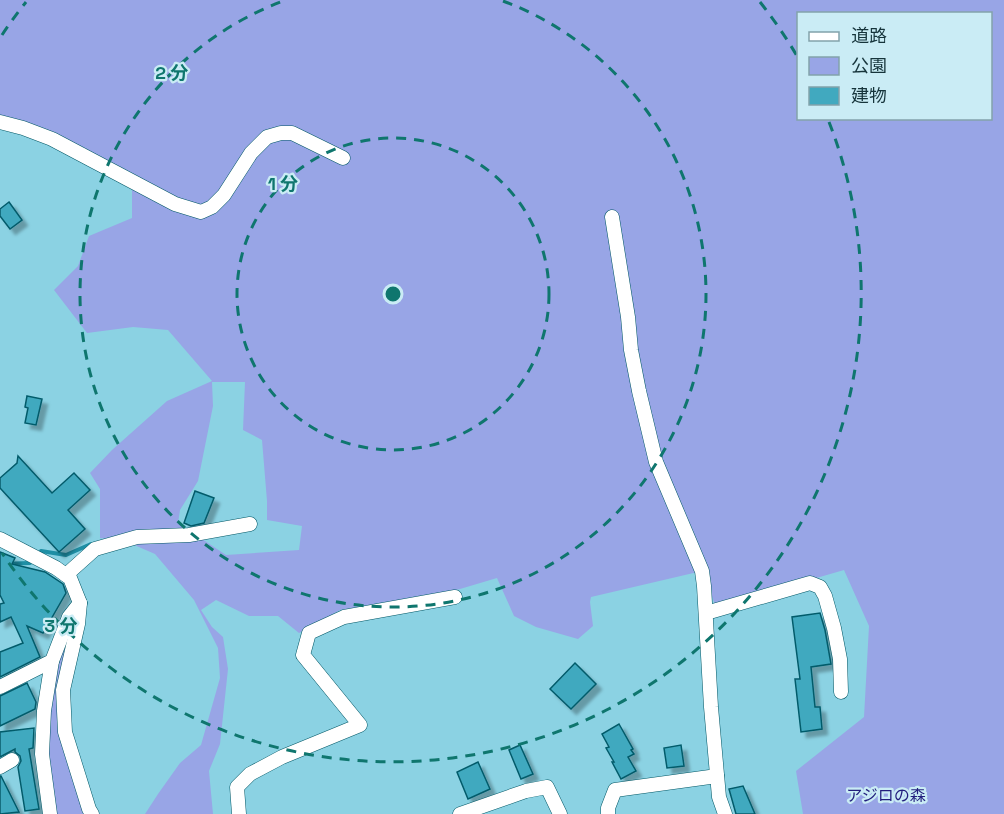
<svg xmlns="http://www.w3.org/2000/svg" width="1004" height="814" viewBox="0 0 1004 814" font-family="'Space Grotesk','Noto Sans JP',sans-serif">
<defs>
<filter id="shadow"><feDropShadow dx="5.5" dy="5.5" stdDeviation="1.5" flood-color="#0004"/></filter>
</defs>
<rect width="100%" height="100%" fill="#8bd2e3"/>
<g fill="#98a5e6" fill-rule="evenodd">
<path d="M0,0H1004V814H803L796,771L864,717L869,626L844,570L716,607L702,571L591,597L590,602L593,626L578,639L536,627L514,616L497,578L460,589L340,610L299,633L278,616H249L216,600L201,610L212,627L223,637L228,669L220,744L209,771L213,814H145L158,794L180,763L201,745L220,678L218,648L194,600L155,554L125,541L100,538V489L90,473L112,450L167,401L212,381L168,330L133,327L87,333L54,290L78,266L89,236L132,218V173L43,128L0,117ZM798,14H990V118H798ZM212,382H245L243,430L262,440L267,501V520L302,526L299,550L226,555L178,523L180,510L198,481L213,406Z"/>
<path d="M71,630L60,689L87,814H54L46,752L57,656Z"/>
</g>
<g fill="none" stroke-linecap="round" stroke-linejoin="round">
<g stroke="#1e8fa5" stroke-width="4">
<path d="M41,551L66,555L91,544"/>
<path d="M0,564L30,563"/>
</g>
</g>
<g fill="#41a9bf" stroke="#065b6b" stroke-width="1.5" filter="url(#shadow)">
<path d="M9,202L22,220L10,229L0,216V209Z"/>
<path d="M27,396L42,399L36,425L25,423L28,408L25,407Z"/>
<path d="M18,456L52,493L74,473L90,490L68,510L85,529L59,552L0,488V478L17,463Z"/>
<path d="M195,491L214,498L204,523L191,526L184,523Z"/>
<path d="M0,552L15,558L12,564L45,572L63,584L66,593L43,633L27,626L40,657L0,677V652L23,643L11,617L0,622V604L4,603L0,595Z"/>
<path d="M820,613L825,630L831,664L811,667L815,707H820L822,729L801,732L795,679H800L792,617Z"/>
<path d="M575,663L596,684L571,709L550,689Z"/>
<path d="M27,683L36,702L35,709L0,726V696Z"/>
<path d="M619,724L633,749L631,750L634,754L628,757L636,771L621,779L612,762H614L606,748L609,747L602,734Z"/>
<path d="M34,728L33,748L29,749L39,809L25,811L18,767L21,761L20,756L15,752V749L0,757V732Z"/>
<path d="M520,745L533,774L521,779L509,750Z"/>
<path d="M681,745L684,766L667,768L664,748Z"/>
<path d="M478,762L490,789L468,799L457,772Z"/>
<path d="M0,776H1L19,812L0,814Z"/>
<path d="M743,786L755,814H736L729,789Z"/>
</g>
<g fill="none" stroke-linecap="round" stroke-linejoin="round">
<g stroke="#005766" stroke-width="15">
<g id="minor">
<path d="M0,122L23,128L52,139L175,204L201,212L212,207L224,195L251,153L267,137L281,133H292L343,158"/>
<path d="M612,217L628,317L631,350L639,391L656,462L702,571L704,586L711,707L719,797L725,814"/>
<path d="M0,539L56,568L70,578L80,603L78,624L63,690L65,732L89,809L92,814"/>
<path d="M66,575L95,549L137,537L189,535L250,524"/>
<path d="M706,613L810,583L820,587L825,596L834,628L840,659L841,692"/>
<path d="M0,687L52,661L69,617L80,603"/>
<path d="M0,767L12,760"/>
<path d="M50,814L42,754L44,711L52,661"/>
<path d="M239,814L237,787L250,774L282,757L360,725L303,655L309,633L344,617L455,597"/>
<path d="M460,814L526,791L547,787L560,814"/>
<path d="M608,814V808L615,790L717,776"/>
</g>
</g>
<use href="#minor" stroke="#fff" stroke-width="14"/>
</g>
<g fill="none" stroke="#0f766e" stroke-width="3" stroke-dasharray="10 8">
<circle cx="393" cy="294" r="156"/>
<path d="M503 1A313 313 0 1 1 283 1"/>
<path d="M2 35A469 469 0 0 1 26 2M760 2A469 469 0 0 1 797 56M829 122A469 469 0 0 1 2 553"/>
</g>
<g text-anchor="middle" dominant-baseline="central" stroke-width="4.5" stroke-linejoin="round" paint-order="stroke">
<g font-size="16" fill="#221e7d" stroke="#caecf5">
<text x="886" y="795">アジロの森</text>
</g>
</g>
<circle cx="393" cy="294" r="9" fill="#0f766e" stroke="#caecf5" stroke-width="3"/>
<g font-size="18" text-anchor="middle" font-weight="bold" fill="#0f766e" stroke="#caecf5" stroke-width="4.5" stroke-linejoin="round" paint-order="stroke">
<text x="172" y="79">2 分</text>
<text x="283" y="190">1 分</text>
<text x="61" y="632">3 分</text>
</g>
<rect x="797" y="12" width="195" height="108" fill="#caecf5" stroke="#82a2ab" stroke-width="1.5"/>
<rect x="809" y="32" width="30" height="9" fill="#ffffff" stroke="#82a2ab" stroke-width="1.5"/>
<text x="851" y="42" font-size="18" fill="#16343b">道路</text>
<rect x="809" y="57" width="30" height="18" fill="#98a5e6" stroke="#82a2ab" stroke-width="1.5"/>
<text x="851" y="72" font-size="18" fill="#16343b">公園</text>
<rect x="809" y="87" width="30" height="18" fill="#41a9bf" stroke="#82a2ab" stroke-width="1.5"/>
<text x="851" y="102" font-size="18" fill="#16343b">建物</text>
</svg>
